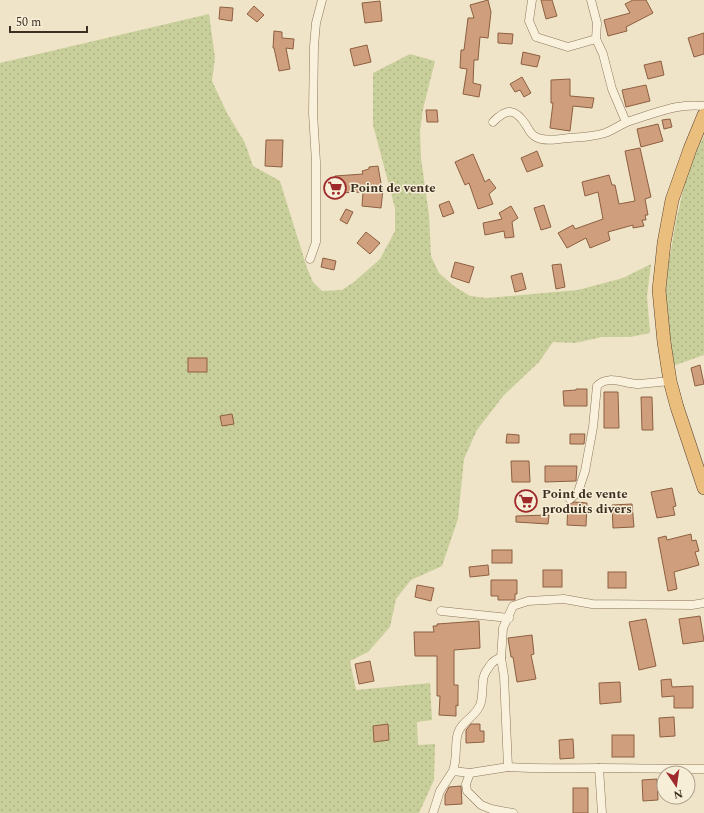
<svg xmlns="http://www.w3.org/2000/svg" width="704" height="813" viewBox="0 0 704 813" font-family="Spectral,serif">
<defs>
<pattern id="grass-dots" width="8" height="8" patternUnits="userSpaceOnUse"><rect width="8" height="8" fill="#c9cf9b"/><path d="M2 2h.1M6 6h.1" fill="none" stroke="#aeb285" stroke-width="1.8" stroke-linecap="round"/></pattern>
</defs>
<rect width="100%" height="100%" fill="#f0e4c8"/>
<g fill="url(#grass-dots)">
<path d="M209,14L215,58L212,81L227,113L245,143L253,166L280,181L307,268L313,282L322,291L342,290L354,282L380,259L395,231V208L373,125V73L410,54L435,61L423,109L420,131L421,158L429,215L431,256L439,273L454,286L470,296L487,298L578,290L623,278L651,264L647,296L650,333L630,337H602L575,343L553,342L539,362L504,395L477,430L464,459L458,519L442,566L411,580L396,599L390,627L368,652L350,661L356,690L430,683L432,720L417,722L418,745L435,744L434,780L419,813H0V63Z"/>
<path d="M704,136V355L670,367L665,285L676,221L688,169Z"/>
</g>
<g fill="#cf9f7d" stroke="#8d5f41">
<path d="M488,0L491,12L488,38L480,37L478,60H474L473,83L481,85L479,97L463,94L467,69L460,68L461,50H464L468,18H474L470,5Z"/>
<path d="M541,0H552L557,16L546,19Z"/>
<path d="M633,0H646L653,13L626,27L627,31L608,36L604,20L630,13L625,4Z"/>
<path d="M380,1L382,21L365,23L362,3Z"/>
<path d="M254,6L264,15L257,22L247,14Z"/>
<path d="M220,7L233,8L232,21L219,19Z"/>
<path d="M274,31L282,32V38L294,39L293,49L286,48L290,69L279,71L274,48H273Z"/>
<path d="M498,33L513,34L512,44L498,43Z"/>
<path d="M704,33V54L694,57L688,38Z"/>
<path d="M367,45L371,62L354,66L350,49Z"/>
<path d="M523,52L540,56L537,67L521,64Z"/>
<path d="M661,61L664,75L648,79L644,65Z"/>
<path d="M522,77L531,93L524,97L520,90L515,92L510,84Z"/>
<path d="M570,79V96L594,98L592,108L573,106L570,131L550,128L553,103H551V80Z"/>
<path d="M646,85L650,101L626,107L622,90Z"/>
<path d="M426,110H437L438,122H427Z"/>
<path d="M670,119L672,127L664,129L662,120Z"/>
<path d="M658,124L663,141L641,147L637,129Z"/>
<path d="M266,140H283L282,167L265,166Z"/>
<path d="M640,148L651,197L645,199L648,215H645L646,220H642L644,226L633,228V225L608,232L610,240L590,248L586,238L567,248L558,233L573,225L575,229L603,219L598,192L585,196L582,182L609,175L612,185H615L619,204L635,201L625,151Z"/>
<path d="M537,151L543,166L527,172L521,158Z"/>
<path d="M473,154L485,182L489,179L496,188L489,194L493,204L478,209L469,183L465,185L455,162Z"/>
<path d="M378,166L382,189H383L381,208L362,206L363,192L336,193L335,176L363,174L362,171L369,169V167Z"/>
<path d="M449,201L454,213L443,217L439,205Z"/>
<path d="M544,205L551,227L541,230L534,208Z"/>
<path d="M511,206L518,218L512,222L514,237L505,238L504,231L485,235L483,223L502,219L499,213Z"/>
<path d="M346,209L353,212L347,224L340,220Z"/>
<path d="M366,232L380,243L370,254L357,243Z"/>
<path d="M323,258L336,261L334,270L321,267Z"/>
<path d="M455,262L474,267L469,283L451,277Z"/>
<path d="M561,264L565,287L556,289L552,265Z"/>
<path d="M522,273L526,289L515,292L511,276Z"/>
<rect x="188" y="358" width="19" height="14"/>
<path d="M700,365L704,384L695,386L691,368Z"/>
<path d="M576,389H587V406H564L563,391L576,390Z"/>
<path d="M604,392H618L619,428H604Z"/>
<path d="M641,397H652L653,430H642Z"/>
<path d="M232,414L234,424L222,426L220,416Z"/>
<path d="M507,434L519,435V443H506Z"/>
<path d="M570,434H585L584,444H570Z"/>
<path d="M511,461H529L530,482H512Z"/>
<path d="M545,466H577L576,481L545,482Z"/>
<path d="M672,488L676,506L673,507L675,515L657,518L651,492Z"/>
<path d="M575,502L587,503L586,526L567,525L568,504Z"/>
<path d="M632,504L634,527L613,528L612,505Z"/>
<path d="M549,515L548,524L516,522V516Z"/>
<path d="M691,534L692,541L696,540L699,551L695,552L699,565L674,572L677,589L668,591L658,538L666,536L667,540Z"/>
<rect x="492" y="550" width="20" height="13"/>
<path d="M488,565L489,575L470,577L469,567Z"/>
<rect x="543" y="570" width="19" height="17"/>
<rect x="608" y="572" width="18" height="16"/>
<path d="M491,580H517V594H515V600H498V596H491Z"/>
<path d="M417,585L434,588L431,601L415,597Z"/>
<path d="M700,616L704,641L683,644L679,619Z"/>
<path d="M646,619L656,666L639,670L629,622Z"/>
<path d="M479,621L480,648L454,650V685H458V706L456,705V716L439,715L440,696H437V656H415L414,632H434L433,626H437V624Z"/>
<path d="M532,635L534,654L531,655L536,679L517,682L513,657H511L508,638Z"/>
<path d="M370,661L374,681L359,684L355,664Z"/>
<path d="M671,679L672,687L693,686V708H674V696L662,697L661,680Z"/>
<path d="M620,682L621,702L600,704L599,683Z"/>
<path d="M674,717L675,736L660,737L659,718Z"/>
<path d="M388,724L389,740L374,742L373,726Z"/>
<path d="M471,724H480V731H484V742L466,743V730Z"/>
<rect x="612" y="735" width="22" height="22"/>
<path d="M573,739L574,758L560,759L559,740Z"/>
<path d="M657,779L658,800L643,801L642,780Z"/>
<path d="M461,786L462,804L445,805V795L449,787Z"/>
<rect x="573" y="788" width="15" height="25"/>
</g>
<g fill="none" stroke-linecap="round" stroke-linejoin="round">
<g stroke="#8d765c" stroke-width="9">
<g id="minor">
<path d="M532,0L529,21L536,37L568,47L596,39"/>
<path d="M591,0L597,23L596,39L603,54L612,89L626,122"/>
<path d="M493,122C507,108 515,108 526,125C529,130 531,135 536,137C545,142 559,139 569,138C581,137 593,137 605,133C613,130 620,125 627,122C633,120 639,118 645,116C667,109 680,104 704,106"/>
<path d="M310,259L316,242V162L313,113L314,46L316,23L322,0"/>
<path d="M570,499L578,492L585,471L593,427L597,386C608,374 624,384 639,384C649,383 660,382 670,381"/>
<path d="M441,611L509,618"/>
<path d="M508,767C538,769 569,768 600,768C634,768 669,769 704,769"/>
<path d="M599,768L602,813"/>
<path d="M453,771C457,760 455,749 457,737C459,722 475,718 480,705C483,698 482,689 483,681C483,675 486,671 489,667C492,662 495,659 501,658"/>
<path d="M470,773L466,784L467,791L481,805L491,809L513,813"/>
<path d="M433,813L440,791L453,771L470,773L508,767L504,676L501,658L503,628L513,606L528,601L564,599L592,604L692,605L704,603"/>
</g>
</g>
<g stroke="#5b4430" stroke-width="14">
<path id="trunk" d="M704,115L690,149L672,200L664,243L659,290L664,342L670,381L677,407L704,488"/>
</g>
<use href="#minor" stroke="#faf1dc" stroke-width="8"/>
<use href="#trunk" stroke="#eabe7c" stroke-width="13"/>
</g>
<defs>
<g id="supermarket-ring" transform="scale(1.15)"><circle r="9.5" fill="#f7eed8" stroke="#9e2a2b" stroke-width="1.5"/><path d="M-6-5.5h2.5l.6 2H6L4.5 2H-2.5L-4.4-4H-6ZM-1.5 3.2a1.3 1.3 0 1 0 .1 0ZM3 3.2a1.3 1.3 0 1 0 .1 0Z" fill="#9e2a2b"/></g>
</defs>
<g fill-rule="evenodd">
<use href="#supermarket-ring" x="335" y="188"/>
<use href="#supermarket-ring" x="526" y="501"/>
</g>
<g text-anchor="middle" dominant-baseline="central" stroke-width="3" stroke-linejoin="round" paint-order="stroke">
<g font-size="13" font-weight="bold" fill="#3d2e20" stroke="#f7eed8" text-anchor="start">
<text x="350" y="188">Point de vente</text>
<text x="542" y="494">Point de vente<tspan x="542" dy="15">produits divers</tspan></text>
</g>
</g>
<g transform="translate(676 785) rotate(167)"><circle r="19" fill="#f7eed8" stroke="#ada18e"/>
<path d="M0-3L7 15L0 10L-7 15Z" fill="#9e2a2b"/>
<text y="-6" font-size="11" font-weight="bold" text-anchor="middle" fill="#3d2e20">N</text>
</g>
<path d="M10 26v6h77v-6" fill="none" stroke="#3d2e20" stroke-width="2"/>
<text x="16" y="26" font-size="12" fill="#3d2e20" stroke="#f7eed8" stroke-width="3" paint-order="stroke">50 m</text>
</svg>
